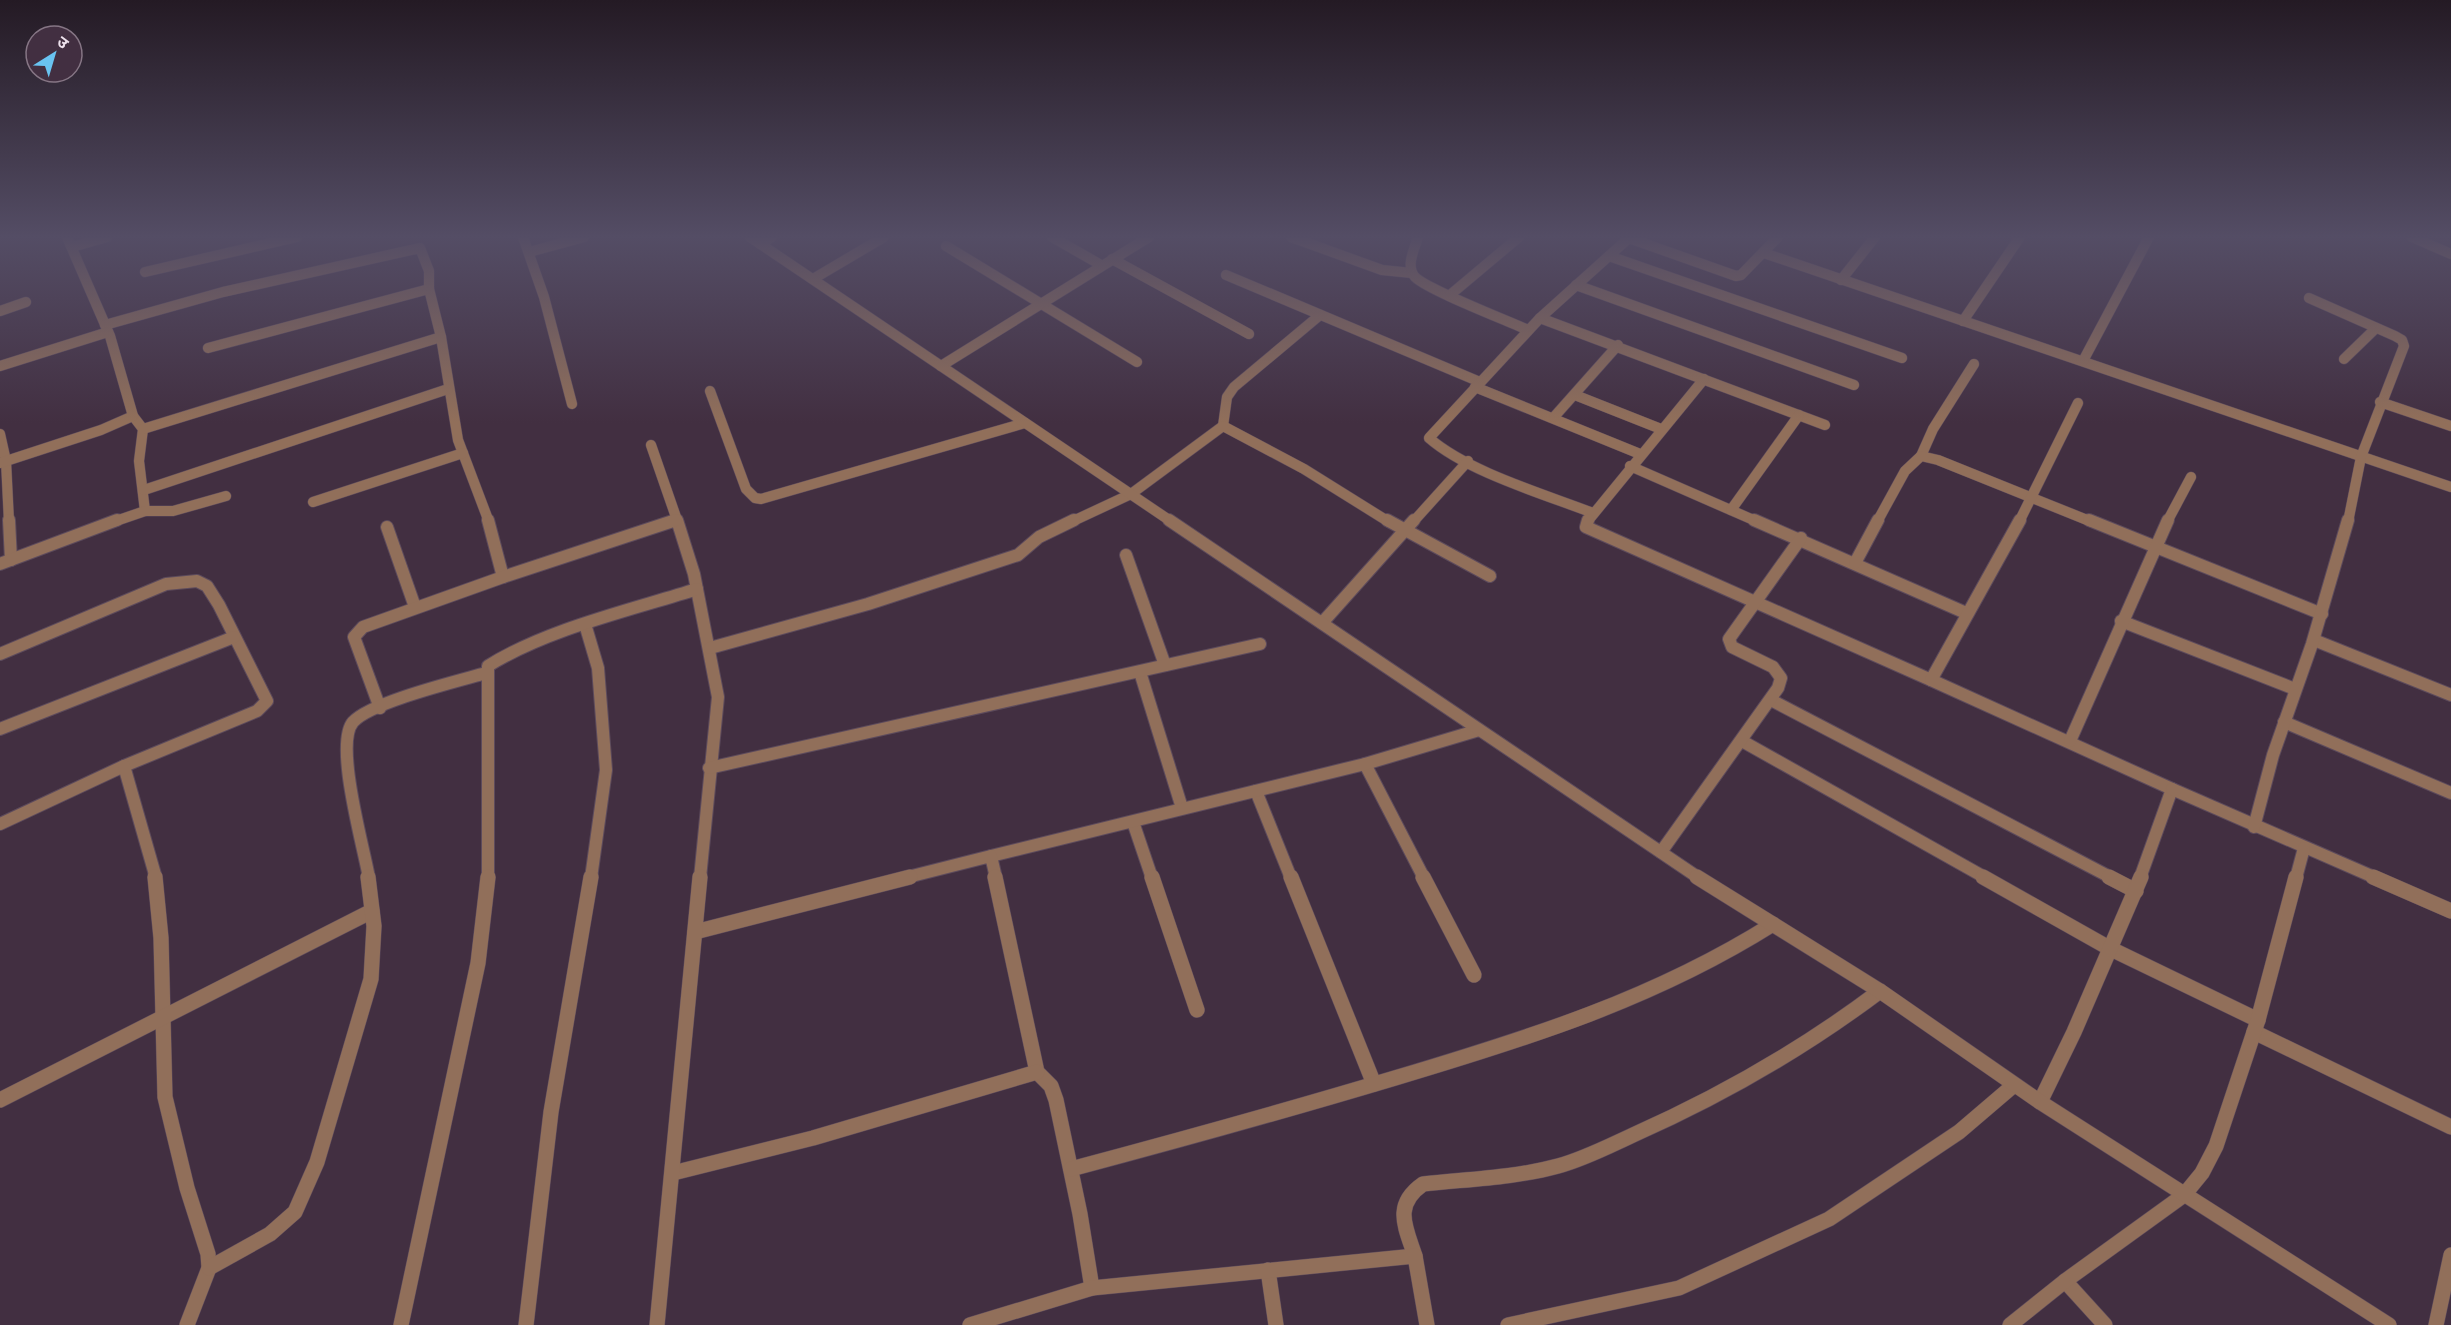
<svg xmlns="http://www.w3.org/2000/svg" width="2451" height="1325" viewBox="0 0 2451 1325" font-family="'Fira Sans Condensed','Noto Sans Devanagari',sans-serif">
<rect width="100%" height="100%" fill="#422f41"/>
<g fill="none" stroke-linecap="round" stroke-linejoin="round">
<g stroke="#5d4b5c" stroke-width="11">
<path id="service" d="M710,391L746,489L755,498L761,499L1025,423"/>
</g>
<g stroke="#5d4b5c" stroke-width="11">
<g id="minor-far2">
<path d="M67,237L110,336L133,416L143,429L139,461L145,511"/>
<path d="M523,237L544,297L572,404"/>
<path d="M1052,237L1101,265"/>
<path d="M1291,237L1382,270L1412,273"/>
<path d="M1418,237C1415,248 1405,266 1415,277C1428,290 1506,320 1528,330"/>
<path d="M1626,237L1736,276L1741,275L1778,237"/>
<path d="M2412,237L2451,254"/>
<path d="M760,244L772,237"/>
<path d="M946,246L1137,362"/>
<path d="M72,247L107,237"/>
<path d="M529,252L584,237"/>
<path d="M1764,253L2451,487"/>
<path d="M1609,256L1902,358"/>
<path d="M1112,259L1249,334"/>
<path d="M145,272L297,237"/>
<path d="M1226,275L1480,382"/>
<path d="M813,279L884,237"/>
<path d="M1841,280L1875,237"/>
<path d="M1576,285L1854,385"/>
<path d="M1450,295L1519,237"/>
<path d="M2309,298L2395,336L2402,340L2404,346L2361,457L2348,522"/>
<path d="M0,311L26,302"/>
<path d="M1540,318L1825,425"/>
<path d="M1963,321L2020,237"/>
<path d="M105,325L223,292L420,248L429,271V289L441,337"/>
<path d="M208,348L429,289"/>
<path d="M2344,359L2376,328"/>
<path d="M2083,361L2149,237"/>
<path d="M0,366L108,332"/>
<path d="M941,366L1149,237"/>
<path d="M1475,387L1640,454"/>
<path d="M1575,395L1661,429"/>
<path d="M2380,402L2451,426"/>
<path d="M1554,417L1618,345"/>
<path d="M1223,426L1227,397L1234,387L1320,315"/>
<path d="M143,429L441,337L458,440L489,522"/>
<path d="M0,434L6,461L9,522"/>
<path d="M651,445L677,520"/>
<path d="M1921,456L1933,429L1974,364"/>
<path d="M0,463L101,430L133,416"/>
<path d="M1630,466L1758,522"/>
<path d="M144,490L448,389"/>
<path d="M313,502L463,453"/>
<path d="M1731,510L1799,415"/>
<path d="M1593,513C1544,494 1468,472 1429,438L1540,318L1630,237"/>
<path d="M113,522L145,511H173L226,496"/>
<path d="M671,522H678"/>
<path d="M1071,522L1131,494L1223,426L1304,469L1389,522"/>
<path d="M1413,522L1468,461"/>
<path d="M1587,522L1704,379"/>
<path d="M1877,522L1905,471L1921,456L1938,460L2092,522"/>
<path d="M2019,522L2078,403"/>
<path d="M2167,522L2191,477"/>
</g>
</g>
<g stroke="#5d4b5c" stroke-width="14">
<g id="minor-far1">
<path d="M9,520L11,560"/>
<path d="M488,520L503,577"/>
<path d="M677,520L694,574L718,697L700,878"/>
<path d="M1387,520L1490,576"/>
<path d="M1588,520L1586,527L1931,680"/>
<path d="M1754,520L1966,613"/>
<path d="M2020,520L1931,680L2172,789L2140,878"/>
<path d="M2089,520L2322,614"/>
<path d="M387,527L415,607"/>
<path d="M1126,555L1165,665"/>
<path d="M1855,563L1878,520"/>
<path d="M0,564L117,520"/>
<path d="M2121,621L2295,689"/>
<path d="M1322,623L1414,520"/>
<path d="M585,624L598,668L606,770L591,878"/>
<path d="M2314,640L2451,695"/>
<path d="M710,648L868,604L1018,555L1039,537L1074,520"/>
<path d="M0,654L166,584L197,581L207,586L219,605L267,701L257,711L124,766L0,824"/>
<path d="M1140,672L1182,808"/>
<path d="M1771,700L2112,878"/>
<path d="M380,708L354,637L363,627L503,577L676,520"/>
<path d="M2284,722L2451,793"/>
<path d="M0,729L234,637"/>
<path d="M1742,741L1986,878"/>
<path d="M2070,741L2168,520"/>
<path d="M1365,764L1424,878"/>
<path d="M124,766L156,878"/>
<path d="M709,768L1260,644"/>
<path d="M2172,789L2376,878"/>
<path d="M1256,791L1291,878"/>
<path d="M1133,822L1152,878"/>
<path d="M2254,827L2273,755L2312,644L2348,520"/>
<path d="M1661,852L1778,688L1781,678L1773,667L1732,647L1729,639L1801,538"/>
<path d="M991,856L1365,764L1479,730"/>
<path d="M369,878C364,848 334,744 353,722C371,702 458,681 486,673"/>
<path d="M488,878V666C547,629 631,610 697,589"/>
<path d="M904,878L991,856L996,878"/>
<path d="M2296,878L2304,848"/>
</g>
</g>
<g stroke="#5d4b5c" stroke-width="16">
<g id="minor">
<path d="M155,877L161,938L165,1097L187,1188L208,1254L209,1268L187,1325"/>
<path d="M995,877L1037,1072L1051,1086L1056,1100L1080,1214L1092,1288"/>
<path d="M1152,877L1197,1010"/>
<path d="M1291,877L1374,1084"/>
<path d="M1423,877L1474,975"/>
<path d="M1983,877L2109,948L2258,1020"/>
<path d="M2109,877L2136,891"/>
<path d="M2373,877L2451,911"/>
<path d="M695,932L910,877"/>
<path d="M2254,1032L2451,1127"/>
<path d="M0,1100L372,911"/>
<path d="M2040,1102L2074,1032L2141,877"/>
<path d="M1071,1169C1180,1140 1288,1110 1395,1078C1529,1038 1654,999 1773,924"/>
<path d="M673,1173L813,1138L1037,1072"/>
<path d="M1415,1256C1405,1226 1393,1205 1423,1184C1468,1179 1514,1178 1558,1166C1584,1159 1609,1146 1633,1135C1721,1096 1803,1049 1880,991"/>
<path d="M209,1268L270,1234L295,1212L317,1162L371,979L374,926L368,877"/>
<path d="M1268,1270L1276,1325"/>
<path d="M2065,1281L2105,1325"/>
<path d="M401,1325L478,963L488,877"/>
<path d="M526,1325L551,1112L591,877"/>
<path d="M657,1325L700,877"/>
<path d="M970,1325L1092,1288L1415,1256L1427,1325"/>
<path d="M1508,1325L1679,1288L1829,1219L1959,1132L2014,1085"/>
<path d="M2010,1325L2065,1281L2184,1195L2202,1173L2216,1146L2258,1020L2296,877"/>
<path d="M2436,1325L2451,1255"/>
</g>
</g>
<g stroke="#5d4b5c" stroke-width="11">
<path id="tertiary-far2" d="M750,237L1172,522"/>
</g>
<g stroke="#5d4b5c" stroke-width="14">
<path id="tertiary-far1" d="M1169,520L1699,878"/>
</g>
<g stroke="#5d4b5c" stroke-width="16">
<path id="tertiary" d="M1697,877L1880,991L2040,1102L2389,1325"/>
</g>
<use href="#service" stroke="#916f5a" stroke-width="10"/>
<use href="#minor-far2" stroke="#916f5a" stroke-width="10"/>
<use href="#minor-far1" stroke="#916f5a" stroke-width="12"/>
<use href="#minor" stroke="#916f5a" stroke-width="15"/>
<use href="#tertiary-far2" stroke="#916f5a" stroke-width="10"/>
<use href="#tertiary-far1" stroke="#916f5a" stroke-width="12"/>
<use href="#tertiary" stroke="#916f5a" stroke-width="15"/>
</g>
<linearGradient id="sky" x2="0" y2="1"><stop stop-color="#241a24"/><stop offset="0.56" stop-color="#544d65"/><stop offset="1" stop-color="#544d65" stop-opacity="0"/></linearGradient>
<rect width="2451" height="423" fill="url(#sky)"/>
<g transform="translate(54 54) rotate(37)"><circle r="28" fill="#422f41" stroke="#867685" stroke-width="1.5"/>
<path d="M0-4.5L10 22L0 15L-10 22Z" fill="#69c3f1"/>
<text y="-9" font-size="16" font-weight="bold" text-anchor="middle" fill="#ede1ec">उ</text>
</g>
</svg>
